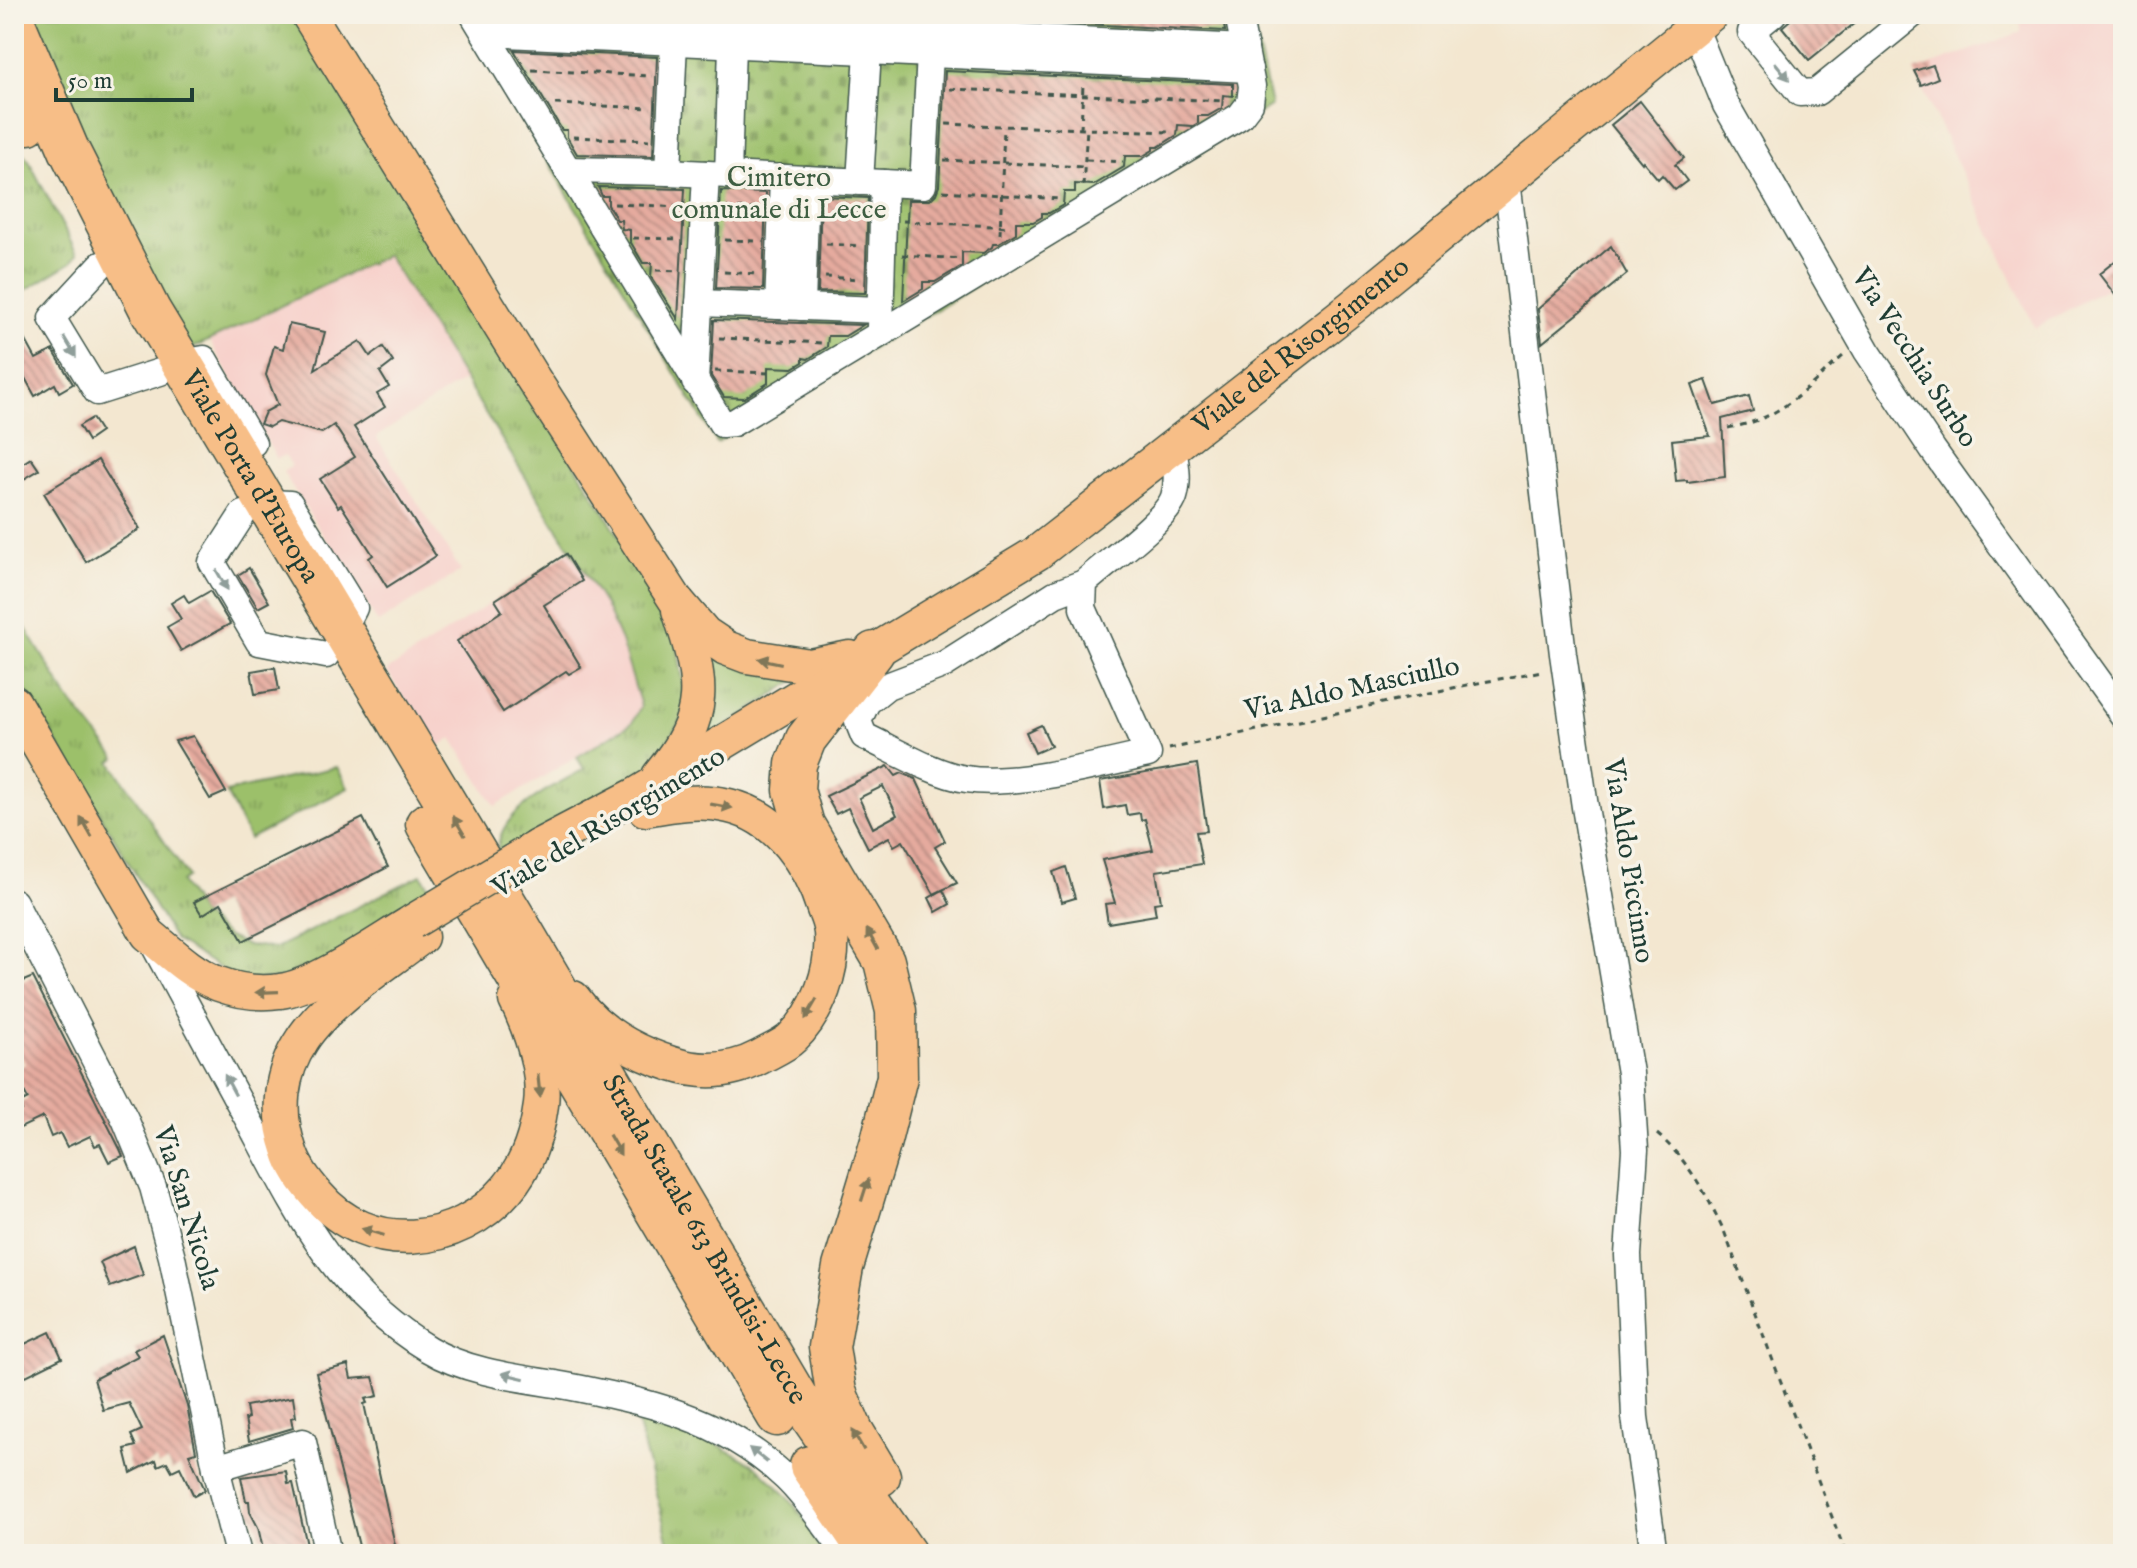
<svg xmlns="http://www.w3.org/2000/svg" width="2137" height="1568" viewBox="0 0 2137 1568" font-family="'IM FELL English',serif">
<defs>
<pattern id="grass-tufts" width="24" height="20" patternUnits="userSpaceOnUse" patternTransform="scale(2)"><rect width="24" height="20" fill="#9cc06a"/><path d="M3 7l-1-3M5 7V3M7 7l1-3M15 17l-1-3M17 17v-4M19 17l1-3" fill="none" stroke="#7f9d58"/></pattern>
<pattern id="cemetery-stones" width="16" height="16" patternUnits="userSpaceOnUse" patternTransform="scale(2)"><rect width="16" height="16" fill="#9cc06a"/><path d="M2 7V4a2 2 0 0 1 4 0v3zM10 15v-3a2 2 0 0 1 4 0v3z" fill="#7f9d58"/></pattern>
<pattern id="park-dots" width="8" height="8" patternUnits="userSpaceOnUse" patternTransform="scale(2)"><rect width="8" height="8" fill="#9cc06a"/><path d="M2 2h.1M6 6h.1" fill="none" stroke="#7f9d58" stroke-width="1.8" stroke-linecap="round"/></pattern>
<pattern id="building-back-hatch" width="6" height="6" patternUnits="userSpaceOnUse" patternTransform="scale(2)"><rect width="6" height="6" fill="#e5aa9e"/><path d="M-1 5l2 2M0 0l6 6M5-1l2 2" fill="none" stroke="#b98c82"/></pattern>
</defs>
<rect width="100%" height="100%" fill="#f7f3e8"/>
<filter id="ink" filterUnits="userSpaceOnUse"><feTurbulence type="fractalNoise" baseFrequency=".0125" numOctaves="2"/><feDisplacementMap in="SourceGraphic" scale="16" xChannelSelector="R" yChannelSelector="G"/><feConvolveMatrix kernelMatrix="1 2 1 2 8 2 1 2 1" color-interpolation-filters="sRGB"/></filter>
<filter id="wash" filterUnits="userSpaceOnUse"><feTurbulence type="fractalNoise" baseFrequency=".006" numOctaves="4" result="noise"/><feDisplacementMap in="SourceGraphic" scale="32" xChannelSelector="R" yChannelSelector="G"/><feGaussianBlur stdDeviation="1.8" result="paint"/><feColorMatrix in="noise" values="0 0 0 0 0 0 0 0 0 0 0 0 0 0 0 0 0 1.4 0 .05"/><feComposite in="paint" operator="in"/></filter>
<g filter="url(#wash)">
<rect width="100%" height="100%" fill="#f3e7d0"/>
<g fill="#f7d0ca">
<path d="M2020,14H2123V255L2100,274L2109,287L2035,328L1914,71L2021,32Z"/>
<path d="M387,254L464,380L376,437L461,571L378,623L283,472L292,466L285,455L277,459L209,340Z"/>
<path d="M570,551L605,605L621,641L641,706L632,723L495,806L452,738L435,749L387,671Z"/>
</g>
<g fill="url(#grass-tufts)" stroke="#5e7e4f" stroke-width="2">
<path d="M33,14H296L673,623L688,709L647,774L498,864C490,813 547,791 584,769L577,757L632,723L641,706L621,641L605,605L387,255L191,349L99,185Z"/>
<path d="M14,143L28,159L77,254L72,262L14,297Z"/>
<path d="M14,609L68,698L116,758L111,762L188,877L181,882L202,915L228,937L246,945L276,948L421,875L439,900L312,976L241,981L175,940L14,671Z"/>
<path d="M703,656L803,675L696,746Z"/>
<path d="M337,767L348,788L249,839L226,792Z"/>
<path d="M634,1410L679,1423L756,1466L787,1496L831,1554H672Z"/>
</g>
<path fill="url(#cemetery-stones)" stroke="#5e7e4f" stroke-width="2" d="M459,14H1251L1271,106L717,443Z"/>
<path fill="url(#park-dots)" stroke="#5e7e4f" stroke-width="2" d="M1251,14H1295L1254,27Z"/>
<g id="blocks">
<g fill="url(#building-back-hatch)" fill-rule="evenodd">
<path d="M921,14H1069L1223,20L1225,31L921,16Z"/>
<path d="M1797,14H1866L1809,60L1782,27Z"/>
<path d="M514,50L657,57L653,156L577,154L567,137V130H562Z"/>
<path d="M1933,65L1938,78L1921,85L1914,71Z"/>
<path d="M945,71L1233,84V96L1223,95L1222,108L1208,116H1198V123L1193,126L1178,125L1177,135L1158,147H1153V150L1143,156H1125L1124,167L1094,185L1075,184V192H1064L1063,205L1049,213H1042V217L1033,222H1016V233L998,244H993L992,247L983,253L962,252V266L935,282H923V289L903,301L908,200H930L936,194L939,186Z"/>
<path d="M1640,101L1684,158L1675,165L1687,181L1675,190L1662,175L1658,179L1643,161L1642,163L1611,125Z"/>
<path d="M598,187L685,189L678,319L651,277L652,263H643L630,241V230L622,229L621,220H617L608,205V196H602Z"/>
<path d="M721,191L766,193L763,289L716,288Z"/>
<path d="M821,196L868,198L865,293L818,292Z"/>
<path d="M1611,246L1627,274L1542,343L1538,309Z"/>
<path d="M2115,261L2123,271V305L2099,274Z"/>
<path d="M714,320L801,323L863,325L845,336H828L827,347L808,359L803,358V362L793,368L768,367V383L744,398L724,397L711,376Z"/>
<path d="M289,324L325,332L315,369L360,341L370,356L383,347L393,362L380,372L389,387L377,394L385,407L354,427L436,556L387,587L369,558L373,555L341,505L338,507L320,479L355,457L334,425L322,433L278,422L269,427L260,424L265,412L278,405L266,375L274,346L283,349Z"/>
<path d="M24,337L36,359L53,350L73,384L59,392L55,384L35,396L14,358V343Z"/>
<path d="M1706,380L1715,405L1749,396L1753,411L1722,419L1725,477L1687,482V480L1676,481L1672,440L1710,436L1692,385Z"/>
<path d="M92,418L101,432L88,441L79,426Z"/>
<path d="M31,458L39,470L19,482L14,469Z"/>
<path d="M98,460L140,529L86,562L44,493Z"/>
<path d="M566,554L582,581L544,605L581,667L569,674L566,671L503,712L457,641L502,611L495,600Z"/>
<path d="M249,568L269,602L258,608L238,575Z"/>
<path d="M210,591L230,624L181,651L167,627L181,619L171,603L184,595L189,603Z"/>
<path d="M275,667L279,690L255,694L251,671Z"/>
<path d="M1041,725L1051,746L1035,753L1026,732Z"/>
<path d="M193,736L226,792L210,799L175,741Z"/>
<path d="M1197,764L1207,831L1196,832L1202,864L1156,871L1161,902L1154,903L1156,915L1108,923L1105,904L1115,903L1102,860L1153,850L1145,819L1141,820L1140,813L1127,815L1125,805L1104,809L1100,781Z"/>
<path d="M888,766L896,776L902,773L916,779L945,841L935,847L957,883L934,894L903,841L894,846L889,837L868,848L848,808L836,814L826,796ZM883,786L897,815L873,828L859,798Z"/>
<path d="M363,818L388,867L291,917L243,941L221,903L202,915L194,902Z"/>
<path d="M1066,867L1075,898L1062,902L1053,872Z"/>
<path d="M943,890L950,904L936,912L929,898Z"/>
<path d="M33,977L120,1149L123,1156L109,1162L100,1144L95,1146L90,1136L67,1147L60,1133L51,1137L43,1117L14,1131V1113L22,1110L19,1104L28,1099L14,1071L25,1064L14,1044V1033L20,1030L14,1016V985Z"/>
<path d="M134,1246L143,1275L110,1287L100,1262Z"/>
<path d="M50,1332L62,1358L22,1378L14,1361V1349Z"/>
<path d="M163,1335L187,1406L196,1452L189,1454L205,1490L194,1496L180,1467L172,1471L167,1462L158,1466L156,1460L131,1473L125,1449L136,1446L131,1435L142,1430L129,1403L103,1410L94,1379L138,1356L134,1350Z"/>
<path d="M348,1365L351,1379L373,1377L378,1396L365,1399L367,1403L364,1404L397,1554H361L316,1373Z"/>
<path d="M293,1397L296,1417L291,1418L293,1428L249,1441L245,1419L248,1418L246,1406Z"/>
<path d="M286,1471L288,1484L293,1483L309,1554H264L258,1527L250,1512L249,1501H246L241,1477Z"/>
</g>
</g>
</g>
<g filter="url(#ink)">
<use href="#blocks" fill-opacity="0" stroke="#3f564b" stroke-width="2"/>
<g fill="none" stroke-linecap="round" stroke-linejoin="round">
<g stroke="#3f564b" stroke-width="29">
<g id="minor">
<path d="M473,14L722,424L733,423L1240,116L1250,103L1252,86L1238,14"/>
<path d="M534,14L1245,48"/>
<path d="M1689,14L1726,105L1867,351L1933,450L2123,715"/>
<path d="M1773,14L1751,32L1800,93L1817,92L1913,14"/>
<path d="M485,33L1249,69"/>
<path d="M567,170L668,172L923,185L930,54"/>
<path d="M668,172L674,42"/>
<path d="M728,175L732,45"/>
<path d="M1507,180L1563,654L1585,807L1630,1073L1635,1150L1628,1255L1635,1417L1654,1554"/>
<path d="M860,182L868,51"/>
<path d="M101,265L52,318L97,392L160,372"/>
<path d="M699,303L880,310"/>
<path d="M778,306L783,178"/>
<path d="M802,307L806,179"/>
<path d="M880,327L884,183"/>
<path d="M182,363L204,359L253,443"/>
<path d="M695,382L706,174"/>
<path d="M270,503L290,504L354,608L342,631"/>
<path d="M243,514L212,562L259,642L326,655"/>
<path d="M1084,583L1055,594L945,664L887,686L867,702L858,721L864,736C894,750 934,774 966,779C1014,787 1099,765 1148,754L1083,608L1084,583C1104,564 1166,521 1174,497C1179,481 1176,465 1173,448"/>
<path d="M14,902L125,1119L153,1187L172,1257L216,1468L238,1554"/>
<path d="M153,943C185,1002 216,1060 248,1119C297,1211 334,1292 428,1349C466,1372 518,1378 561,1385C646,1401 722,1417 786,1478C809,1500 827,1529 847,1554"/>
<path d="M216,1468L303,1442L328,1554"/>
</g>
</g>
<g stroke="#3f564b" stroke-width="37">
<g id="major">
<path d="M308,14L530,374L675,599L705,634L726,648L747,656L810,666L850,658"/>
<path d="M14,106L29,127"/>
<path d="M14,703L148,934C170,952 192,974 219,984C238,991 259,994 280,991C315,987 379,942 411,923"/>
<path d="M659,776C710,714 703,682 679,610"/>
<path id="s1" d="M537,847L636,795L1037,553L1351,308L1711,14"/>
<path d="M421,937C385,965 326,1002 302,1040C280,1073 276,1112 289,1149C294,1167 305,1181 317,1195C368,1256 458,1247 507,1189C527,1166 537,1134 541,1105C545,1071 531,1030 516,1000"/>
<path d="M573,998C597,1032 634,1052 672,1064C703,1074 732,1072 760,1057C770,1051 784,1046 792,1038C819,1012 834,969 831,932C830,925 827,916 824,909C810,864 778,817 729,806C700,799 673,804 645,809"/>
</g>
</g>
<g stroke="#3f564b" stroke-width="43">
<g id="highway">
<path id="s2" d="M14,21L69,150L150,310L514,916L797,1397L906,1554"/>
<path d="M874,652L806,739L796,764L794,790L804,825L884,961L896,1011L897,1077L881,1141L843,1267L829,1347L836,1392L853,1431L880,1476"/>
<path d="M426,824L777,1416"/>
<path d="M810,1466L870,1554"/>
</g>
</g>
<g stroke="#3f564b" stroke-width="3" stroke-dasharray="6 6" stroke-linecap="butt">
<path d="M532,70L652,76"/>
<path d="M950,89L1223,101"/>
<path d="M555,104L651,108"/>
<path d="M946,124L1170,132"/>
<path d="M1081,129L1083,84"/>
<path d="M573,137L649,140"/>
<path d="M944,160L1084,167"/>
<path d="M1086,160L1123,162"/>
<path d="M1083,186L1087,129"/>
<path d="M943,191L1059,199"/>
<path d="M614,204L682,207"/>
<path d="M726,208L758,209"/>
<path d="M827,212L860,213"/>
<path d="M903,221L1011,227"/>
<path d="M1000,235L1004,127"/>
<path d="M633,238L681,239"/>
<path d="M725,240L757,241"/>
<path d="M826,244L862,246"/>
<path d="M902,255L962,259"/>
<path d="M656,270L680,271"/>
<path d="M724,272L756,274"/>
<path d="M825,277L861,279"/>
<path d="M719,338L823,343"/>
<path d="M715,371L772,373"/>
<path d="M1728,428C1782,419 1804,390 1843,356"/>
<path d="M1169,749L1462,686L1542,671"/>
<path d="M1657,1134C1688,1160 1707,1195 1724,1231L1846,1554"/>
</g>
<use href="#minor" stroke="#fff" stroke-width="26"/>
<use href="#major" stroke="#f7be87" stroke-width="34"/>
<use href="#highway" stroke="#f7be87" stroke-width="40"/>
<g stroke="#3f564b" stroke-width="37" stroke-linecap="butt">
<path id="major-bridge" d="M412,922L537,847"/>
</g>
<use href="#major-bridge" stroke="#f7be87" stroke-width="34"/>
</g>
<defs><path id="oneway-solid" d="M-6-.8H1V-3.2L6.5 0L1 3.2V.8H-6Z" transform="scale(2)"/></defs>
<g fill="#8f9e9a">
<use href="#oneway-solid" transform="translate(1782 71) rotate(51)"/>
<use href="#oneway-solid" transform="translate(70 347) rotate(59)"/>
<use href="#oneway-solid" transform="translate(222 580) rotate(60)"/>
<use href="#oneway-solid" transform="translate(230 1085) rotate(-118)"/>
<use href="#oneway-solid" transform="translate(513 1376) rotate(-167)"/>
<use href="#oneway-solid" transform="translate(758 1455) rotate(-142)"/>
</g>
<g fill="#807759">
<use href="#oneway-solid" transform="translate(770 661) rotate(-168)"/>
<use href="#oneway-solid" transform="translate(721 806) rotate(10)"/>
<use href="#oneway-solid" transform="translate(459 826) rotate(-121)"/>
<use href="#oneway-solid" transform="translate(86 827) rotate(-120)"/>
<use href="#oneway-solid" transform="translate(872 939) rotate(-119)"/>
<use href="#oneway-solid" transform="translate(267 992) rotate(178)"/>
<use href="#oneway-solid" transform="translate(811 1009) rotate(120)"/>
<use href="#oneway-solid" transform="translate(539 1086) rotate(84)"/>
<use href="#oneway-solid" transform="translate(615 1145) rotate(60)"/>
<use href="#oneway-solid" transform="translate(865 1190) rotate(-72)"/>
<use href="#oneway-solid" transform="translate(373 1232) rotate(-163)"/>
<use href="#oneway-solid" transform="translate(858 1440) rotate(-120)"/>
</g>
</g>
<g text-anchor="middle" dominant-baseline="central" stroke-width="7" stroke-linejoin="round" paint-order="stroke">
<g font-size="28" fill="#3e5e42" stroke="#f7f3e8">
<text x="779" y="178">Cimitero<tspan x="779" dy="32">comunale di Lecce</tspan></text>
</g>
<g font-size="28" fill="#1f3d34" stroke="#f7f3e8">
<text stroke="none"><textPath href="#s1" startOffset="916">Viale del Risorgimento</textPath></text>
<text transform="translate(1914 358) rotate(57)">Via Vecchia Surbo</text>
<text stroke="none"><textPath href="#s2" startOffset="514">Viale Porta d'Europa</textPath></text>
<text transform="translate(1352 689) rotate(-12)">Via Aldo Masciullo</text>
<text transform="translate(609 823) rotate(-31)">Viale del Risorgimento</text>
<text transform="translate(1628 861) rotate(81)">Via Aldo Piccinno</text>
<text transform="translate(186 1208) rotate(73)">Via San Nicola</text>
<text stroke="none"><textPath href="#s2" startOffset="1402">Strada Statale 613 Brindisi-Lecce</textPath></text>
</g>
</g>
<rect width="2137" height="1568" fill="none" stroke="#f7f3e8" stroke-width="48"/>
<path d="M56 88v12h136v-12" fill="none" stroke="#1f3d34" stroke-width="4"/>
<text x="68" y="88" font-size="24" fill="#1f3d34" stroke="#f7f3e8" stroke-width="6" paint-order="stroke">50 m</text>
</svg>
